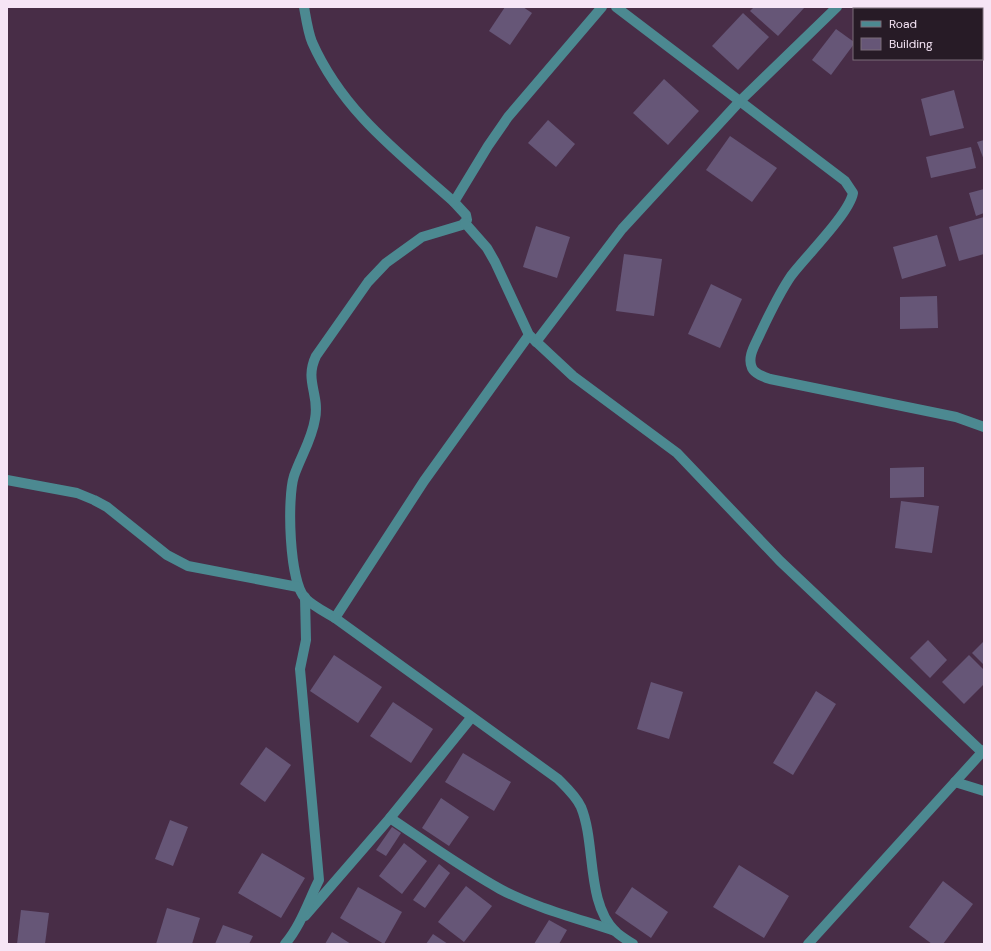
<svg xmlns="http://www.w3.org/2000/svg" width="991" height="951" viewBox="0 0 991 951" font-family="'DM Sans',sans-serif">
<rect width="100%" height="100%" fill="#482d47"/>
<g fill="#665677">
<path d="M505,7H523L532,13L510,45L489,31Z"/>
<path d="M754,7H805L778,36L750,11Z"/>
<path d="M901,7H929L901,9Z"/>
<path d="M982,9H984V52L982,47Z"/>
<path d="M743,13L769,37L738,70L712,46Z"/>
<path d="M836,29L854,42V44L831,75L812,60Z"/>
<path d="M664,79L699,111L668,145L633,113Z"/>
<path d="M954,90L964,128L930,136L921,99Z"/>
<path d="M548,120L575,144L556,167L528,143Z"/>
<path d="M730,136L777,168L752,202L706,170Z"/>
<path d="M984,140V160L977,142Z"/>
<path d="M971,147L976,168L931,178L926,157Z"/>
<path d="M984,189V213L976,216L969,193Z"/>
<path d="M984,217V254L959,261L949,227Z"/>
<path d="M536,226L570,237L557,278L523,267Z"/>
<path d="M937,235L946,266L902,279L893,247Z"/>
<path d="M624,254L662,259L654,316L616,311Z"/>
<path d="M711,284L742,299L720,348L688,334Z"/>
<path d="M937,296L938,328L900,329V297Z"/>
<path d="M924,467V497L890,498V468Z"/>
<path d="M901,501L939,506L932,553L895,548Z"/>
<path d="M928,640L947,660L930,678L910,658Z"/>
<path d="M984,641V665L972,653Z"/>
<path d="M334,655L382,687L358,723L310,691Z"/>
<path d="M969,655L984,670V684L964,704L942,682Z"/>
<path d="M651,682L683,692L669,739L637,729Z"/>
<path d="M816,691L836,704L793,775L773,763Z"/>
<path d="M393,702L433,729L411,763L370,736Z"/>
<path d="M266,747L291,765L265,802L240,784Z"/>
<path d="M463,753L511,782L494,811L445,782Z"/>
<path d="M441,798L469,817L449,846L422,828Z"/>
<path d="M170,820L188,827L173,866L155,859Z"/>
<path d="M392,827L401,833L386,856L376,850Z"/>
<path d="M404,843L427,861L402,894L379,876Z"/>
<path d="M262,853L305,878L281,918L238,893Z"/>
<path d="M439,864L450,873L425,908L413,900Z"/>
<path d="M739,865L789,896L764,938L713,907Z"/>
<path d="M943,881L973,904L943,944H932L909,927Z"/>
<path d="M466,886L492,906L464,942L438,922Z"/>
<path d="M358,887L402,912L384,944L340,918Z"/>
<path d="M632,887L668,912L651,938L615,913Z"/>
<path d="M167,908L200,918L192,944H156Z"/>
<path d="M21,910L49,913L45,944H17Z"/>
<path d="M549,920L567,930L559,944H534Z"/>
<path d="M223,925L253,936L249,944H215Z"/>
<path d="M332,932L351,944H325Z"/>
<path d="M433,934L448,944H426Z"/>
</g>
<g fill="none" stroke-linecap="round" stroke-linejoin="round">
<g stroke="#4c8991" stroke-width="10">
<path d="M304,7C306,18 308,32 312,42C343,112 399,153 454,202L466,215L467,220L462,225L422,237L386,263L368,282L316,356C304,381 320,394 315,419C312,439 301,456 294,476C287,498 289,581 305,598C313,606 325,612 335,618L558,779C566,787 576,796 581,807C596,843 586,903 615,931C620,936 627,940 633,944"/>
<path d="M616,7L845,181L853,193C849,214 806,256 791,276C778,295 769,315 759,336C755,345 747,357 752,368C755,374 764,377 770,379L956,417L984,427"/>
<path d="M454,202L488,146L508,117L602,7"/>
<path d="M465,223L487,248L495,262L529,335L573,376L677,453L780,561L982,752"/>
<path d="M536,342L622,229L740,101L837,7"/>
<path d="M7,480L77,493L94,500L107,507L167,555L188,566L298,587"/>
<path d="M335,618L424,481L529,335"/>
<path d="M955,782L984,791"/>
<path d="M390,818C426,842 462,868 500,889C536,908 576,918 615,931"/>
<path d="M305,916L390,818L471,718"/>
<path d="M285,944C301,925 308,902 319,880L300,669L306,640L305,597"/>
<path d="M808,944L984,750"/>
</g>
</g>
<rect width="991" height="951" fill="none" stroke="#f6e5f6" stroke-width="16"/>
<rect x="853" y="8" width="130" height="52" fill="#271b26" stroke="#7a6c79"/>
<rect x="861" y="21" width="20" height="6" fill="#4c8991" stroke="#7a6c79"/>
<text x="889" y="28" font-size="12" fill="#f6e5f6">Road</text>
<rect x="861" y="38" width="20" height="12" fill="#665677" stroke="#7a6c79"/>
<text x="889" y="48" font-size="12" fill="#f6e5f6">Building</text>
</svg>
